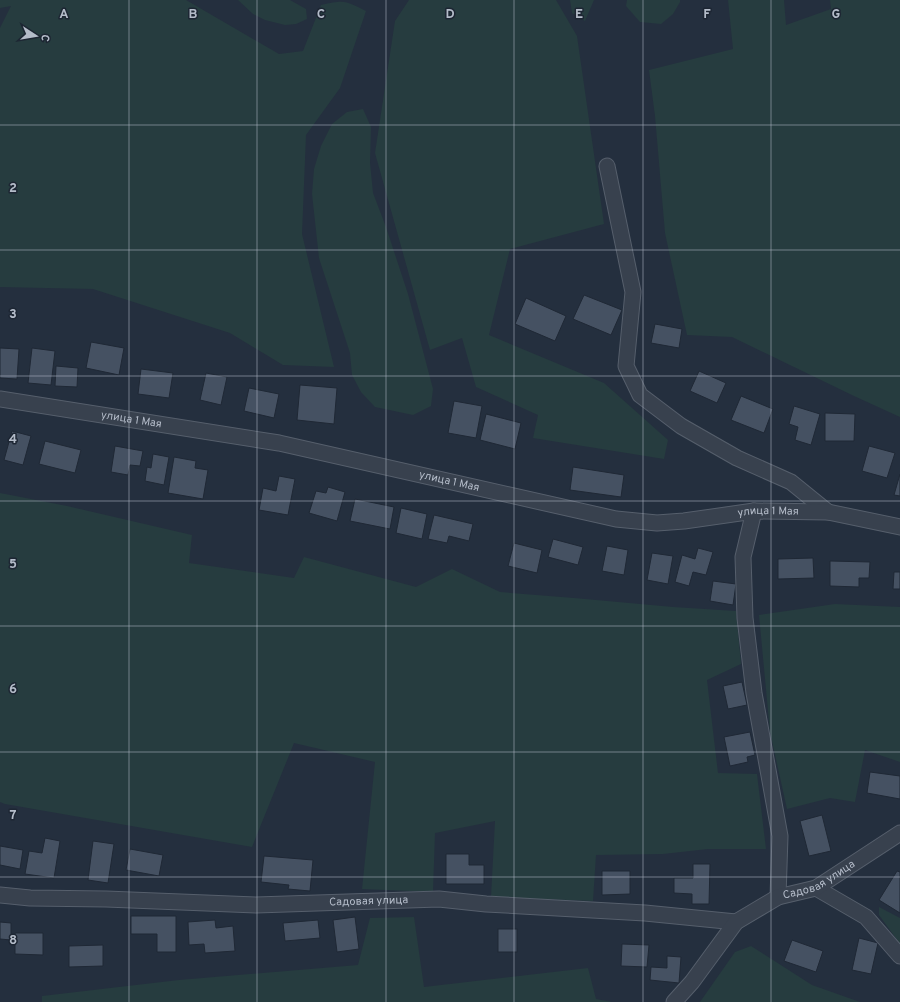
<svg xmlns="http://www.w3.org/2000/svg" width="900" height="1002" viewBox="0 0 900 1002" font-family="Overpass,sans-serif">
<rect width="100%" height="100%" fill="#242f3e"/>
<g fill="#263c3f">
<path d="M0,0H186L279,54L303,51L321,5C345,0 344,0 366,11L340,88L306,135L302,234L334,367L283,365L230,333L93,289L0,287V28L11,6L0,8Z"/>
<path d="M238,0H290L306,9L307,19L296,24L285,25L265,20L253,14Z"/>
<path d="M409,0H556L577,36L604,224L510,249L489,335L604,383L668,440L664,459L533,438L538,415L476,387L462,338L430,350L375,153L395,21Z"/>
<path d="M570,0H594L585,21L572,13Z"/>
<path d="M627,0H680V2L673,14L661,24L640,22L626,6Z"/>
<path d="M728,0H784L786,25L831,9L830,0H900V417L854,396L732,337L687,335L665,233L655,116L649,70L733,49Z"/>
<path d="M363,109L371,127L370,163L373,193L386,227L408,294L433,389L431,406L413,415L375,407L361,392L352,375L350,353L319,258L312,194L314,169L321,146L332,124L347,112Z"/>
<path d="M0,493L67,506L192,535L189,563L294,578L304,557L416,587L452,569L500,592L574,598L673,607L736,611L741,664L707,680L718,773L757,774L766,849H708L663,854L596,855L593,901L491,897L495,821L435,833L433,892L362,889L375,762L294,743L252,847L5,804L0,802Z"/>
<path d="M835,604L900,607V762L865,750L855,802L830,798L787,809L770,732L759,615Z"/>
<path d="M879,907L900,918V944L879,915Z"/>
<path d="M414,917L424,987L588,968L596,999L612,1002H42V996L179,980L358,965L370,918Z"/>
<path d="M751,946L812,985L860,1002H700L735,952Z"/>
</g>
<g fill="#455162" stroke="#1f2835">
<path d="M584,295L622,310L611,335L573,319Z"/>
<path d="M526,298L566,316L555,341L515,324Z"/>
<path d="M655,324L682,329L679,348L651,343Z"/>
<path d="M91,342L124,348L119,375L86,368Z"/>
<path d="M0,348L19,349L17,379L0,378Z"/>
<path d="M32,348L55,351L51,385L28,383Z"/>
<path d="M56,366L78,368L77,387L55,386Z"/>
<path d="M141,369L173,373L169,398L138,394Z"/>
<path d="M699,371L726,383L717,403L690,391Z"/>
<path d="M206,373L227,377L221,405L200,400Z"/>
<path d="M300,385L337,388L334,424L297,420Z"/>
<path d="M249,388L279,394L274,418L244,411Z"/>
<path d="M741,396L773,409L764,433L731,420Z"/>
<path d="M454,401L482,406L476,438L448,433Z"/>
<path d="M794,406L820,414L811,445L795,440L798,427L789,424Z"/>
<path d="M825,413L855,414L854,441H825Z"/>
<path d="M486,414L521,423L515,449L480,440Z"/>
<path d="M12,431L31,436L23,465L4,460Z"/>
<path d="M45,441L81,450L75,473L39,464Z"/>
<path d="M115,446L143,451L140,466L130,465L128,475L111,472Z"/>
<path d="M869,446L895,453L887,478L862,471Z"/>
<path d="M153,454L169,457L164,485L145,481L147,467L151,468Z"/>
<path d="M174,457L196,461L195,468L208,470L203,499L168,493Z"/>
<path d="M573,467L624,475L621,497L570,490Z"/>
<path d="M900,474V496L894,495Z"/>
<path d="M279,476L295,479L288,515L259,510L263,488L276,491Z"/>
<path d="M328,487L345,492L337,521L309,513L316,491L326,493Z"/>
<path d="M355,499L394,507L390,529L350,521Z"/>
<path d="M401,508L427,514L422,539L396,533Z"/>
<path d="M434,515L473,524L469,541L449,536L447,543L428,539Z"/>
<path d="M553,539L583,547L578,565L548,557Z"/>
<path d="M514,543L542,550L537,573L508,566Z"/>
<path d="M607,546L628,550L624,575L602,571Z"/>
<path d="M698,548L713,552L706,575L693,572L689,586L675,582L682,555L695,559Z"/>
<path d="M652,553L673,556L668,584L647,580Z"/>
<path d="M813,558L814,578L778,579V559Z"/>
<path d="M830,561L870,562L869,578H859V587L830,586Z"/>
<path d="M894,572H900V589H893Z"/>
<path d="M713,581L736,584L733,605L710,601Z"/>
<path d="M742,682L747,705L728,709L723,686Z"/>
<path d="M750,732L755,755L747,757L748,762L730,766L724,737Z"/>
<path d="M870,772L900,776V799L867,793Z"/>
<path d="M822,815L831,851L809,856L800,821Z"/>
<path d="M45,838L60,841L54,878L25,874L29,851L42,853Z"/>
<path d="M93,841L114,844L108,883L88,880Z"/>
<path d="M0,846L23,850L20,869L0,865Z"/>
<path d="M130,849L163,855L159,876L126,870Z"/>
<path d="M446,854H469V865H484V884H446Z"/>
<path d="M264,856L313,860L310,891L288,889L289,885L261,882Z"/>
<path d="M693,864H710L709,904H692V894L674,893V878H693Z"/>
<path d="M602,871H630V894L602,895Z"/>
<path d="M897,871L900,872V913L879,900Z"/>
<path d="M131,916H176V952H157V934H131Z"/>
<path d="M355,917L359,949L337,952L333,920Z"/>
<path d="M215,920L216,928L233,926L235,951L205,953L204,944L189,945L188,922Z"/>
<path d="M318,920L320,938L285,941L283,923Z"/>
<path d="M0,922L11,923V940L0,939Z"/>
<rect x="498" y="929" width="19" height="23"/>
<path d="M15,933H43V955L15,954Z"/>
<path d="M859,938L878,943L871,974L852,970Z"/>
<path d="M792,940L823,951L816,972L784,961Z"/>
<path d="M622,944L649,945L647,967L621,966Z"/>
<path d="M103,945V966L69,967V946Z"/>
<path d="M667,956L681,957L679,983L650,980L651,967L667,968Z"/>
</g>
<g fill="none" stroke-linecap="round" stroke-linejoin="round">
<g stroke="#565f6c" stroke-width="17">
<g id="minor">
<path d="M607,166L633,292L626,366L640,395L681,426L737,458L791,482L828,512"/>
<path id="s1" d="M0,399L279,443L616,519L657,523L684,521L754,511L828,512L900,527"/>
<path d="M754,511L743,557L745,618L754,693L780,836L778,897"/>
<path d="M816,888L866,917L900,956"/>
<path id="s2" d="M0,895L30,898L106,899L256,905L439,899L486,904L645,913L736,922"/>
<path id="s3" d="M674,1002L692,982L736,922L778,897L816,888L900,833"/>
</g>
</g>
<use href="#minor" stroke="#38414e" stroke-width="15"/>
</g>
<path fill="none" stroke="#b4bcc9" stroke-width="1" stroke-opacity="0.55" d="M129,0V1002M257,0V1002M386,0V1002M514,0V1002M643,0V1002M771,0V1002M0,125H900M0,250H900M0,376H900M0,501H900M0,626H900M0,752H900M0,877H900"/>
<g text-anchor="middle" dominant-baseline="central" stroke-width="3" stroke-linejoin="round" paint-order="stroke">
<g font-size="11" fill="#b4bcc9" stroke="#1d2633">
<text stroke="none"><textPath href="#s1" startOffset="133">улица 1 Мая</textPath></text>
<text stroke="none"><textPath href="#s1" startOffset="457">улица 1 Мая</textPath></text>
<text stroke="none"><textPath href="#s1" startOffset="781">улица 1 Мая</textPath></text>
<text stroke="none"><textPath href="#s3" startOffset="195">Садовая улица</textPath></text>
<text stroke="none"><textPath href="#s2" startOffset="369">Садовая улица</textPath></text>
</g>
</g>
<g font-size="13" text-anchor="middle" font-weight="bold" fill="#b4bcc9" stroke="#1d2633" stroke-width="3" stroke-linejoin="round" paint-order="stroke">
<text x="64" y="18">A</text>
<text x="193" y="18">B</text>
<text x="321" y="18">C</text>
<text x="450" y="18">D</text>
<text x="579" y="18">E</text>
<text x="707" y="18">F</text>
<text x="836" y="18">G</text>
<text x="13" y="192">2</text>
<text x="13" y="318">3</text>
<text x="13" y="443">4</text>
<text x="13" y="568">5</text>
<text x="13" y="693">6</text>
<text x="13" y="819">7</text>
<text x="13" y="944">8</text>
</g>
<g transform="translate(36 36) rotate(102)" stroke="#1d2633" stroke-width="3" paint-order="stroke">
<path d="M0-3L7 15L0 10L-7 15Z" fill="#b4bcc9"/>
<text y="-6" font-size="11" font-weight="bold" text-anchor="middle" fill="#b4bcc9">С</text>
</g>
</svg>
